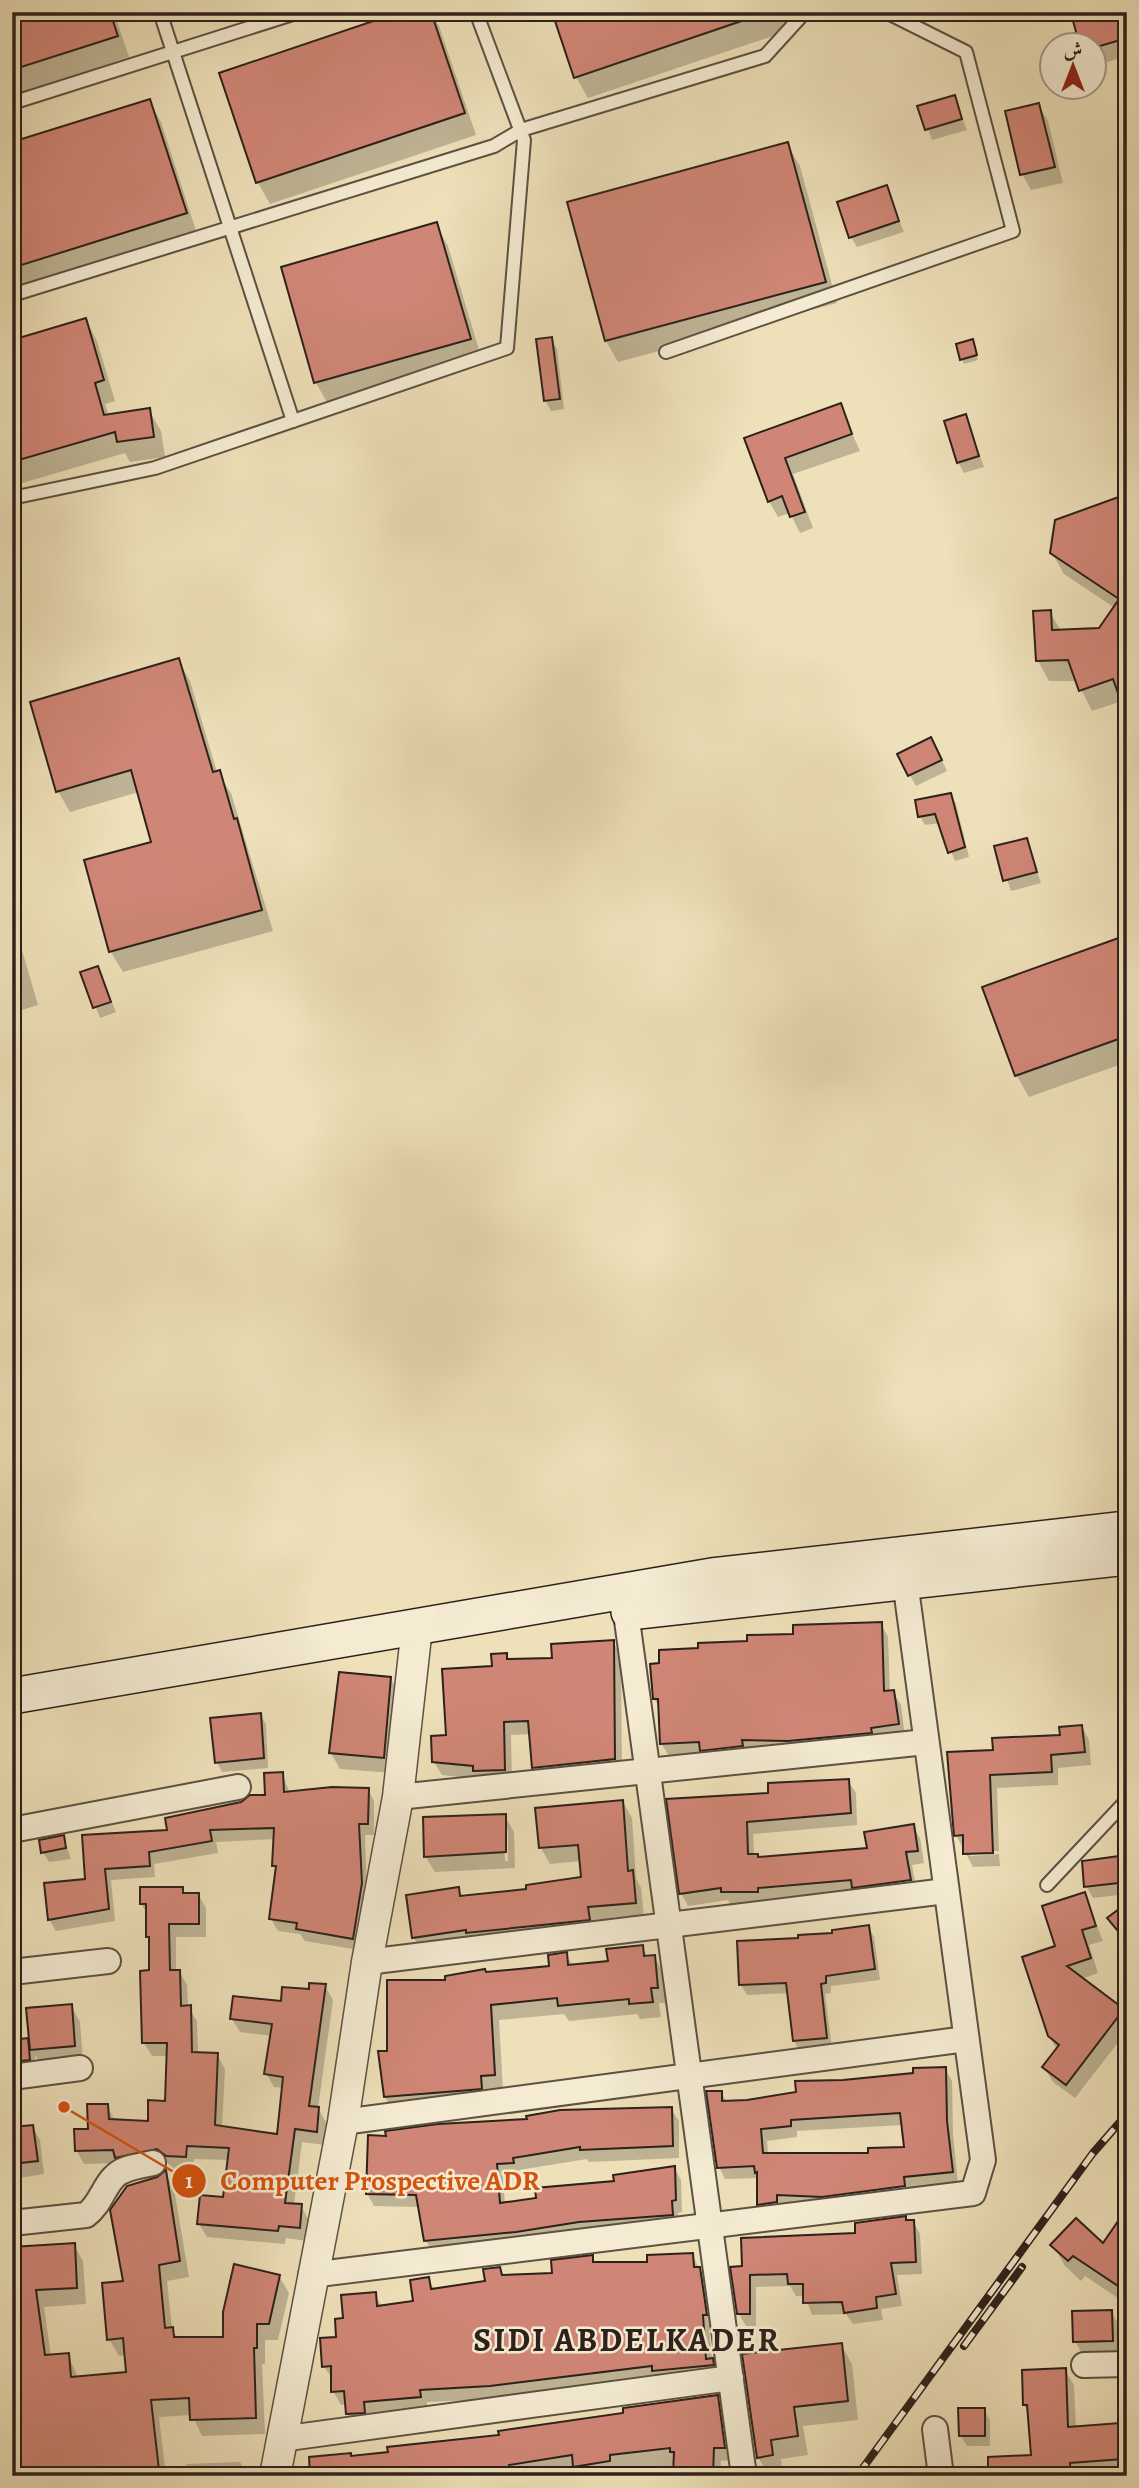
<svg xmlns="http://www.w3.org/2000/svg" width="1139" height="2488" viewBox="0 0 1139 2488" font-family="Alegreya,Amiri,serif">
<rect width="100%" height="100%" fill="#eee0b9"/>
<filter id="stains"><feTurbulence type="fractalNoise" baseFrequency=".00286" numOctaves="4"/><feColorMatrix values="0 0 0 0 .2 0 0 0 0 .09 0 0 0 0 .02 0 0 0 .5 -.17"/></filter>
<radialGradient id="worn" r=".72"><stop offset=".6" stop-color="#630" stop-opacity="0"/><stop offset="1" stop-color="#630" stop-opacity=".3"/></radialGradient>
<g fill="#0003" fill-rule="evenodd">
<path d="M12,12H114L129,57L12,96Z"/>
<path d="M206,12H220L208,16Z"/>
<path d="M431,12L439,26L476,135L270,204L258,183L221,74Z"/>
<path d="M554,12H788L794,29L588,98L576,77Z"/>
<path d="M1095,12H1127V56L1094,66Z"/>
<path d="M954,97L967,130L932,140L920,107Z"/>
<path d="M149,101L161,122L197,234L12,293V144Z"/>
<path d="M1038,105L1048,121L1063,183L1031,190L1022,174Z"/>
<path d="M787,144L800,166L837,303L618,362L606,341L569,203Z"/>
<path d="M886,187L904,232L857,247L851,237Z"/>
<path d="M436,224L448,246L482,360L328,404L316,383L283,268Z"/>
<path d="M86,320L97,341L115,401L105,404L109,416L149,410L161,431L165,457L130,462L125,453L12,486V342Z"/>
<path d="M551,339L557,349L564,409L551,411L545,400Z"/>
<path d="M974,346L978,360L964,364L962,359Z"/>
<path d="M840,406L860,451L793,474L813,528L800,533L790,513L778,517L769,501L747,439Z"/>
<path d="M965,416L984,467L964,473L958,462Z"/>
<path d="M1127,495L1125,700L1092,711L1077,681H1049L1038,661L1050,612L1061,631L1100,630L1115,608L1064,574L1052,553Z"/>
<path d="M178,660L190,681L217,772L231,793L273,931L123,972L111,952L86,861L153,843L139,792L70,812L58,791Z"/>
<path d="M937,750L947,771L916,786L899,755Z"/>
<path d="M951,795L956,804L969,857L955,861L940,823L925,825L920,816Z"/>
<path d="M1026,840L1041,883L1011,891L996,848Z"/>
<path d="M12,916L38,1005L12,1013Z"/>
<path d="M1127,937V1062L1029,1097L1017,1076L985,988Z"/>
<path d="M97,968L116,1012L100,1018L82,973Z"/>
<path d="M881,1624L888,1637L890,1692H893L901,1705L905,1737L669,1756L661,1743L660,1708L654,1699L749,1643Z"/>
<path d="M613,1642L621,1655L622,1773L541,1781L534,1768L531,1734L511,1735L512,1783L442,1775L434,1762L447,1736L506,1654L509,1661L554,1659Z"/>
<path d="M390,1678L400,1694L393,1773L340,1769L331,1753L335,1698Z"/>
<path d="M260,1715L266,1724L268,1768L222,1772L217,1762Z"/>
<path d="M1082,1727L1089,1740L1091,1765L1058,1768V1785L997,1788L999,1851L970,1852V1856L999,1854L1000,1866L973,1867L956,1835L995,1751L1061,1737Z"/>
<path d="M282,1773L290,1794L368,1790L374,1801V1835H365L367,1896L359,1950L305,1941L300,1934L278,1931L271,1919L277,1872L274,1866L275,1839L216,1842L218,1853L154,1864L155,1877L111,1880L115,1921L56,1931L49,1919L87,1880L84,1837L169,1832L267,1796Z"/>
<path d="M848,1781L856,1793L857,1825L753,1834L754,1856L759,1859L869,1849L913,1826L920,1838L924,1863L912,1865L917,1893L764,1900V1904H730L728,1900L688,1906L681,1893L770,1794Z"/>
<path d="M623,1802L632,1818L636,1878L641,1888L644,1918L423,1954L414,1938L458,1889L463,1897L528,1891L582,1879L581,1861L550,1864L541,1848Z"/>
<path d="M505,1816L514,1832L515,1868L435,1872L425,1856ZM504,1830H508V1861H505Z"/>
<path d="M1127,1831V1894L1093,1898L1086,1886L1126,1857L1116,1842Z"/>
<path d="M63,1837L71,1859L49,1862L43,1852Z"/>
<path d="M141,1889H182L185,1894H198L206,1908V1937H176V1972L179,1971L187,1985L188,2007L197,2021L198,2054L217,2055L225,2069L222,2128L279,2136L284,2088L274,2087L266,2073L272,2036L240,2032L232,2019L325,1986L333,2000L318,2108L326,2122L324,2145L302,2142L294,2205L301,2206L309,2220L307,2241L286,2238L285,2244L207,2237L199,2224L224,2199L230,2160L194,2159L193,2170L175,2169L166,2162L125,2171L120,2163L84,2164L76,2150L107,2106L115,2121L149,2123L166,2103L168,2056H152L144,2043L151,1941L148,1915L141,1904Z"/>
<path d="M1084,1894L1103,1941L1089,1945L1098,1973L1081,1979L1123,2010L1127,2017V2031L1075,2098L1053,2082L1044,2067L1057,2050L1049,2035L1058,1947Z"/>
<path d="M12,1900L16,1907L17,1942H12Z"/>
<path d="M868,1927L874,1937L880,1980L831,1986V1993L825,1994L832,2048L800,2051L794,2041L789,1993L747,1995L741,1985L799,1939Z"/>
<path d="M642,1947L648,1957L654,1956L663,1972L666,2003H659L661,2017L640,2019L637,2014L569,2021L564,2014L499,2020L503,2090L394,2112L385,2097L389,2052L447,1981L550,1967L566,1954L573,1966L609,1963Z"/>
<path d="M71,2006L80,2022L83,2062L41,2066L35,2055L36,2073L12,2078V2042L27,2040L32,2049Z"/>
<path d="M945,2069L952,2081L953,2134L958,2184L765,2216L759,2204V2178L725,2179L719,2167L721,2092L727,2102L747,2101L843,2082ZM903,2125L906,2149L870,2154L768,2155L767,2141L797,2137V2131Z"/>
<path d="M671,2109L679,2121V2158L589,2162L587,2159L519,2170L520,2175L503,2176L505,2204L674,2167L681,2180L682,2212L678,2213L679,2227L433,2253L426,2241L420,2207L374,2206L367,2193L388,2138Z"/>
<path d="M32,2126L40,2140L44,2174L13,2179L19,2222L12,2223V2129Z"/>
<path d="M165,2173L174,2189L189,2277L167,2281L172,2329L178,2339H225L279,2276L289,2293L278,2340H265V2364H262L265,2434L202,2436L192,2415L159,2417L166,2476H12V2248L74,2245L83,2261L86,2304L44,2307L51,2356L68,2355L78,2378L128,2374L126,2355L119,2356L109,2339L158,2179Z"/>
<path d="M1127,2211V2304L1085,2276L1081,2281L1065,2266L1053,2245L1104,2246Z"/>
<path d="M913,2221L920,2234L922,2274L897,2275L902,2306L881,2309L883,2320L853,2324L846,2314L812,2315L805,2296H796L790,2286L756,2287V2326H746L739,2314L744,2268Z"/>
<path d="M692,2255L707,2282L713,2328H709L712,2359L719,2373L499,2399L427,2402V2410L355,2427L347,2414V2404L341,2405L333,2391V2379L323,2366L345,2320L375,2294L382,2307L415,2302L428,2279L435,2291L487,2283L500,2268L504,2277L554,2275L592,2257L596,2264H649Z"/>
<path d="M1111,2312L1117,2322L1118,2351L1081,2352L1075,2341Z"/>
<path d="M841,2345L852,2364L858,2420L803,2426L808,2455L781,2459L783,2474L769,2476L758,2457L744,2356Z"/>
<path d="M1065,2370L1074,2385L1076,2428L1119,2425L1127,2437V2475L991,2476L1033,2456L1030,2414L1024,2405Z"/>
<path d="M717,2397L724,2409L731,2460L721,2461L720,2476H581L576,2468L525,2476H312L352,2458L501,2437Z"/>
<path d="M984,2410L990,2420V2446H967L961,2436Z"/>
<path d="M240,2462L248,2476H187L186,2464Z"/>
<path d="M924,2467L929,2476H911L910,2468Z"/>
</g>
<g fill="#d08676" stroke="#2d211b" stroke-width="2" fill-rule="evenodd">
<path d="M12,12H110L118,36L12,70Z"/>
<path d="M400,12H431L465,113L256,183L219,73Z"/>
<path d="M552,12H758L759,15L574,78Z"/>
<path d="M1103,12H1127V38L1100,46H1080L1073,21Z"/>
<path d="M955,95L962,119L925,130L917,106Z"/>
<path d="M150,99L187,213L12,268V142Z"/>
<path d="M1039,103L1055,167L1020,175L1005,111Z"/>
<path d="M788,142L826,282L605,341L567,202Z"/>
<path d="M887,185L899,221L849,238L837,202Z"/>
<path d="M437,222L471,339L314,383L281,267Z"/>
<path d="M86,318L104,380L95,383L104,415L150,408L154,437L117,442L115,432L12,462V340Z"/>
<path d="M552,337L560,399L544,401L536,339Z"/>
<path d="M973,339L977,355L960,360L956,344Z"/>
<path d="M841,403L852,434L785,458L805,512L790,517L782,496L768,502L744,438Z"/>
<path d="M966,414L979,456L957,463L944,421Z"/>
<path d="M1127,494V712L1125,713L1113,679L1079,691L1068,660L1036,661L1033,611L1051,610L1052,630L1099,628L1119,599L1050,553L1055,520Z"/>
<path d="M179,658L213,772L220,770L234,819L237,818L262,910L109,952L84,860L151,842L131,770L56,792L30,702Z"/>
<path d="M931,737L942,760L908,776L897,754Z"/>
<path d="M951,793L965,847L948,853L935,814L918,817L915,800Z"/>
<path d="M1027,838L1037,872L1003,881L994,846Z"/>
<path d="M1127,935V1036L1015,1076L982,987Z"/>
<path d="M98,966L111,1002L93,1008L80,972Z"/>
<path d="M882,1622L884,1691L894,1690L899,1724L871,1728L872,1733L788,1741L742,1740L743,1746L700,1751L699,1742L660,1744L658,1699H653L650,1664L659,1663V1650L698,1648V1643L747,1641V1635L793,1634V1625Z"/>
<path d="M614,1640L615,1759L532,1768L528,1721L504,1722L505,1770L473,1771V1766L432,1762L431,1736L446,1735L442,1669L492,1666L491,1654L507,1653V1659L552,1658L551,1644Z"/>
<path d="M339,1672L391,1677L384,1758L329,1753Z"/>
<path d="M261,1713L264,1758L215,1763L210,1718Z"/>
<path d="M1082,1725L1085,1752L1051,1755L1052,1772L990,1775L993,1853L963,1854V1835L954,1836L947,1752L993,1750L992,1738L1060,1735L1059,1727Z"/>
<path d="M283,1772L284,1792L332,1787L369,1788L368,1824H359L362,1883L353,1939L296,1929L297,1923L269,1919L276,1866H272L274,1828L210,1830L212,1841L149,1852L150,1866L105,1869L109,1909L48,1920L44,1883L85,1879L82,1835L167,1830L165,1818L241,1802L250,1795H265L264,1773Z"/>
<path d="M849,1779L851,1813L747,1822L748,1854H758V1857L867,1848L864,1832L914,1824L918,1851L906,1852L911,1880L852,1888L851,1880L758,1888V1892H721V1888L679,1894L666,1799L768,1793V1783Z"/>
<path d="M623,1800L628,1871L633,1870L636,1903L588,1907L590,1920L466,1933V1930L412,1938L406,1895L459,1887L460,1896L526,1889V1885L581,1877L578,1845L539,1848L535,1808Z"/>
<path d="M506,1814V1852L424,1857L423,1817Z"/>
<path d="M64,1835L66,1848L41,1853L39,1840Z"/>
<path d="M1127,1855V1882L1084,1887L1082,1861Z"/>
<path d="M140,1887H183V1893H199V1924H169L170,1970H180L181,2006L191,2005L192,2052L218,2053L215,2125L277,2134L283,2077L264,2074L272,2024L230,2019L233,1996L281,2001L282,1987L309,1989V1983L326,1984L309,2106L319,2107L317,2132L295,2129L285,2203L302,2204L300,2228L279,2226L278,2231L197,2224L200,2195L223,2197L229,2148L187,2146L186,2157L166,2156L157,2149L115,2158L113,2150L75,2151L74,2129H88L87,2104H108L109,2119L148,2121V2100L165,2101L167,2043H142L140,1971L149,1970V1937H146V1904H140Z"/>
<path d="M1085,1892L1096,1926L1082,1930L1091,1958L1067,1966L1124,2009L1066,2085L1042,2067L1059,2045L1048,2036L1022,1957L1055,1946L1042,1906Z"/>
<path d="M1127,1903V1942L1107,1918Z"/>
<path d="M869,1925L875,1969L826,1976V1983L821,1984L827,2038L793,2041L786,1983L739,1985L737,1941L798,1938V1935L832,1933V1930Z"/>
<path d="M643,1945L644,1956L655,1955L658,1988H651L653,2002L629,2004V1999L558,2006L557,1998L491,2005L495,2075L481,2076L482,2089L384,2097L378,2051H387V1980H445V1976L485,1969L486,1972L549,1966L548,1955L567,1952L568,1965L608,1961L606,1949Z"/>
<path d="M72,2004L75,2046L30,2050L26,2008Z"/>
<path d="M28,2038L30,2060L12,2062V2040Z"/>
<path d="M946,2067L947,2121L953,2172L904,2177L905,2186L822,2197L777,2195V2202L757,2205V2172L755,2173L754,2166L717,2168L706,2091H722V2101L747,2100L796,2092L795,2081L843,2080L913,2073V2068ZM900,2113L904,2147L868,2148V2153H763L761,2129L791,2126V2120Z"/>
<path d="M672,2107L673,2146L580,2150V2147L513,2158L514,2163L497,2164L500,2203L536,2198L535,2188L614,2181L613,2175L675,2166L676,2200L672,2201L673,2215L579,2222L516,2232L424,2241L416,2195L366,2194L368,2135L386,2136L385,2131L438,2124L527,2119L526,2116L560,2110Z"/>
<path d="M33,2125L38,2161L12,2164V2127Z"/>
<path d="M166,2170L180,2261L159,2265L165,2328L173,2327L174,2337H223V2312L234,2264L280,2275L269,2324H257V2348H254L256,2418L190,2420L189,2398L151,2400L159,2470L121,2476H12V2247L75,2243L77,2288L36,2290L45,2355L69,2353L71,2377L126,2372L123,2338L107,2340L102,2283L123,2281L110,2210L127,2186L157,2177Z"/>
<path d="M1127,2208V2292L1073,2256L1068,2261L1050,2245L1076,2218L1103,2243Z"/>
<path d="M906,2216V2220H914L916,2262L891,2263L896,2294L876,2297L877,2308L844,2313L842,2302L803,2303V2284H788L787,2274L750,2275V2314H737L730,2267L742,2266L741,2238L855,2233V2223Z"/>
<path d="M693,2253L694,2267H700L707,2315H703L706,2359L713,2358L714,2365L652,2371V2366L490,2386L420,2390L421,2397L364,2402L365,2413L346,2414L344,2391L331,2392V2366L322,2367L320,2338L336,2337L335,2319L343,2318L341,2295L376,2292L377,2306L413,2301L410,2280L429,2277L431,2289L485,2281L483,2269L500,2267L502,2275L552,2273L551,2260L593,2255V2262H647V2255Z"/>
<path d="M1112,2310L1113,2341L1073,2342L1072,2311Z"/>
<path d="M842,2343L848,2401L794,2407L798,2436L771,2440L773,2455L757,2458L742,2354Z"/>
<path d="M1066,2368L1068,2427L1120,2423L1123,2459L1070,2463L1071,2476H988V2457L1031,2455L1027,2405H1023L1022,2370Z"/>
<path d="M718,2395L725,2448H714L713,2476H673L674,2452H670V2448L610,2455V2461L573,2467L572,2455L509,2465L510,2476H485L484,2471L445,2476H310L309,2457L351,2453V2456L388,2452L387,2447L499,2435L498,2431L623,2413V2408Z"/>
<path d="M958,2408H985V2436H959Z"/>
</g>
<g fill="none" stroke-linecap="round" stroke-linejoin="round">
<g stroke="#5d5142" stroke-width="16">
<g id="service">
<path d="M160,12L293,421"/>
<path d="M12,103L299,12"/>
<path d="M12,295L494,146L521,130L765,56L805,12"/>
<path d="M666,352L1013,231L966,52L886,12"/>
<path d="M12,498L155,468L507,348L524,140L476,12"/>
<path d="M1047,1885L1127,1800"/>
</g>
</g>
<g stroke="#5d5142" stroke-width="28">
<g id="minor">
<path d="M626,1613L744,2476"/>
<path d="M398,1797L926,1742"/>
<path d="M12,1830L238,1787"/>
<path d="M367,1962L946,1891"/>
<path d="M12,1972L108,1961"/>
<path d="M12,2077L80,2068"/>
<path d="M343,2122L966,2039"/>
<path d="M12,2223L86,2215C100,2205 103,2188 114,2177C123,2167 140,2166 153,2163"/>
<path d="M311,2275L973,2193L983,2160L903,1566"/>
<path d="M1084,2365L1127,2364"/>
<path d="M935,2429L941,2476"/>
<path d="M281,2439L731,2378"/>
</g>
</g>
<g stroke="#5d5142" stroke-width="33">
<path id="tertiary" d="M275,2476L343,2122L367,1962L398,1797L417,1627"/>
</g>
<g stroke="#2d211b" stroke-width="38">
<g id="secondary">
<path d="M629,1612L1127,1557"/>
<path d="M12,1696L712,1576L1127,1529"/>
</g>
</g>
<use href="#service" stroke="#f4ebd2" stroke-width="12"/>
<use href="#minor" stroke="#f4ebd2" stroke-width="24"/>
<use href="#tertiary" stroke="#f4ebd2" stroke-width="30"/>
<use href="#secondary" stroke="#f4ebd2" stroke-width="35"/>
<g stroke="#2d211b" stroke-width="8">
<g id="rail">
<path d="M964,2346L1022,2267"/>
<path d="M857,2476L1093,2153L1127,2114"/>
</g>
</g>
<use href="#rail" stroke="#f4ebd2" stroke-width="5" stroke-dasharray="16" stroke-linecap="butt"/>
</g>
<g text-anchor="middle" dominant-baseline="central" stroke-width="5" stroke-linejoin="round" paint-order="stroke">
<g font-size="33" font-weight="bold" letter-spacing="2" fill="#2d211b" stroke="#f4ebd2">
<text x="627" y="2339">SIDI ABDELKADER</text>
</g>
</g>
<path fill="none" stroke="#d5530e" stroke-width="2.5" d="M64 2107L189 2181"/>
<g fill="#d5530e" stroke="#f4ebd2" stroke-width="2.5">
<circle cx="64" cy="2107" r="7"/>
<circle cx="189" cy="2181" r="18"/>
</g>
<g font-size="21" text-anchor="middle" font-weight="bold" fill="#fff">
<text x="189" y="2188">1</text>
</g>
<g font-size="28" text-anchor="middle" font-weight="bold" fill="#d5530e" stroke="#f4ebd2" stroke-width="5" stroke-linejoin="round" paint-order="stroke">
<text x="380" y="2190">Computer Prospective ADR</text>
</g>
<rect width="1139" height="2488" fill="none" stroke="#eee0b9" stroke-width="42"/>
<rect x="14" y="14" width="1111" height="2460" fill="none" stroke="#2d211b" stroke-width="3.5"/>
<rect x="21" y="21" width="1097" height="2446" fill="none" stroke="#2d211b" stroke-width="2"/>
<g transform="translate(1073 66)"><circle r="33" fill="#f4ebd2" stroke="#a49a89" stroke-width="2"/>
<path d="M0-5L12 26L0 18L-12 26Z" fill="#8f2418"/>
<text y="-10" font-size="19" font-weight="bold" text-anchor="middle" fill="#2d211b">ش</text>
</g>
<rect width="100%" height="100%" filter="url(#stains)"/>
<rect width="100%" height="100%" fill="url(#worn)"/>
</svg>
